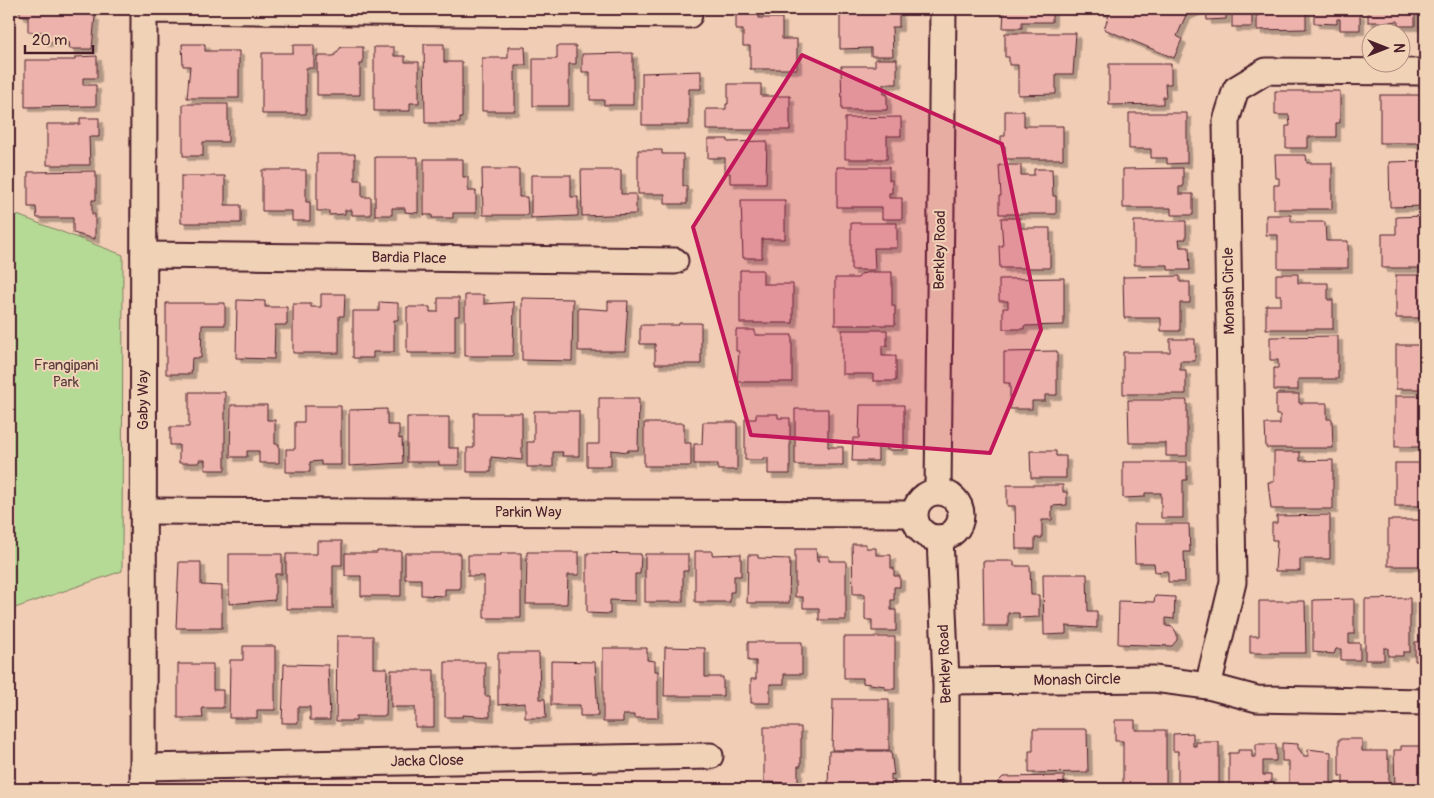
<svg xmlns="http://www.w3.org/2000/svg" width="1434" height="798" viewBox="0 0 1434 798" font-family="Pangolin,sans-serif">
<defs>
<filter id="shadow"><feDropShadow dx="4.5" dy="4.5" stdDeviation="0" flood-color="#0004"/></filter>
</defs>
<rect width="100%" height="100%" fill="#f1cdb5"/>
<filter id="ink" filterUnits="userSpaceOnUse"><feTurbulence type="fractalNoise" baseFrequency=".02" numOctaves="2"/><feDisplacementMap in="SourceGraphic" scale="10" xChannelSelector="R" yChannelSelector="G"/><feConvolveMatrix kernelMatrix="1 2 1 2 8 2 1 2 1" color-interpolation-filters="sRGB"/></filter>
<g filter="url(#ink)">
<path fill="#b5da95" stroke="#807c60" d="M9,212L123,255L122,571L9,610Z"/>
<g fill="#ecb2ab" stroke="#4a1f2b" filter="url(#shadow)">
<path d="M20,9H92V16H95L92,49H70L69,42H43V32H28V16H20Z"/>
<path d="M736,9H759V18H782V39H797V69H750V46H743V30H736Z"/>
<path d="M840,9H899V27H892L893,56H871V48L840,49Z"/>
<path d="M1004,9H1052V22H1022V28H1003Z"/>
<path d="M1101,9H1163L1167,11L1168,9H1196L1197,10L1186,15L1177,36L1182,39L1174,58L1104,29L1109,15L1100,11Z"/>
<path d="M1206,9H1226V19L1207,20Z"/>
<rect x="1232" y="9" width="20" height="18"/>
<path d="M1257,9H1306V29L1257,30Z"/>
<path d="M1314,9H1356V13H1360V30H1340V19H1337V24L1314,23Z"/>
<path d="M1368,9H1415V26H1398V21L1389,22V26H1380V22H1368Z"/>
<rect x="1422" y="9" width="3" height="16"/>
<path d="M1005,33H1076L1073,74H1056V94L1018,95V65H1009V57H1005Z"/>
<path d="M182,44H205V51H239V98H187L190,66H183Z"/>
<path d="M424,44H444V62H462V118H460V123H425Z"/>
<path d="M293,45H314V68H306V114H262V53H293Z"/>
<path d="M557,46H576V64H569V106H533V59H557Z"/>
<path d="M341,47H363V64H360V95H317V56H334Z"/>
<path d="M374,47H394V56H405V62H419V103H410V111H374Z"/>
<path d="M508,47H525L526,65H515V111H482V58H508Z"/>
<path d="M633,53V105H604V100H590V72H582V54Z"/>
<path d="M97,56V78H83V85H96V106L25,107V60H75V57Z"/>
<path d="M875,59H897V84H883L884,94H887V110H842L841,66H875Z"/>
<path d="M1109,64H1171V84H1165L1166,97H1163V104L1109,105Z"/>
<path d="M701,71V89H689V125H642V73Z"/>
<path d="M728,84H761V96H790V130H706V109H726V104H728Z"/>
<path d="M1275,91H1340V123H1336V137H1308V148H1286V126H1290L1289,115H1275Z"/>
<rect x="1380" y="95" width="45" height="48"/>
<path d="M183,104H228V142H203V156H183Z"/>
<path d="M1005,111H1024V126H1063V159H1005V146H1001V136H1005Z"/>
<path d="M1129,113H1187V163L1167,164V158H1151V149H1129Z"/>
<path d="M901,117V136H887V159H845V118Z"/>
<path d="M80,118H99V137H89L90,165H47V124H80Z"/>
<path d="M708,139H728V142L767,141L766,183H730V173H725V158H708Z"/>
<path d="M638,150H662V154H683V186H687V204H665V194H638Z"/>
<path d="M317,154H355V180H362V197H371V215H352V210H345V214L329,215V211H317Z"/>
<path d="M1275,155H1306L1307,163H1332V209H1274V185H1279V178H1276Z"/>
<path d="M375,157H418V213L405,212V208H392V215H375Z"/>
<path d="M424,159H463V177H468V191H476V213H453V218H432V215H424Z"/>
<path d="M1425,161V206L1390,207L1389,162Z"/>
<path d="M999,165H1021V175H1034V169H1052L1053,196H1056V214H999V196H1001Z"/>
<path d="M837,167H889V180H892V193H889V198H902V219H882V207H837Z"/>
<path d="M1183,168V187H1179V194H1193V215H1171V208H1123V169Z"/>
<path d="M482,169H519V197H527L528,215H483Z"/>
<path d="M262,170H306V202H310V221H292V211H262Z"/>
<path d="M581,170H621V194H636V214L582,216Z"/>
<path d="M96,171V200H92V214H95V239L73,233V218H37L36,207H28V172Z"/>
<path d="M531,175H571V197H578V216L531,218Z"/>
<path d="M181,176H225V205H241V223H181Z"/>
<path d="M741,200H785V239H762V258H743Z"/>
<path d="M1266,215H1291V222H1325L1326,241H1348V268H1278V235H1266Z"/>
<path d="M1425,216V268H1382V234H1396V217Z"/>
<path d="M1001,218H1020V228H1050V268H1000L999,246H1003Z"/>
<path d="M1134,221H1186V239H1179L1180,247H1189L1190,270H1168V265H1134Z"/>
<path d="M851,223H897V248H874L875,270H851Z"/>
<path d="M740,270H763V284H793V323H740Z"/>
<path d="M870,272H892V306H895V325H835V278H858L861,274Z"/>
<path d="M1276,274H1298V283H1328V300H1333V329H1266V305H1281V295H1276Z"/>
<rect x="1396" y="275" width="29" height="43"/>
<path d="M1180,276V282H1190V303H1180V331H1161V318H1124L1123,277Z"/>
<path d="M1064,278V325L1024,326V329H1003V308H1008V301H999V279Z"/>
<path d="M321,294H345L344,316H339V353H293V304H311V307H321Z"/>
<path d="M465,295H484V304L514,302L513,356H465Z"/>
<path d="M438,298H459V316H455V353H407V307H430V312H438Z"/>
<path d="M522,298L573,299L572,361L522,360Z"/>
<path d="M237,300L265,301V307H287V325H275L274,359L236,358Z"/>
<path d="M608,301H628L625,351H578V308L608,310Z"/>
<path d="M379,302L398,303V320H394V352H373V358H353V311H379Z"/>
<path d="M166,303H225V325H202L201,358H192L191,374H166Z"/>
<path d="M679,323H701V364H655V344H640V325H679Z"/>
<path d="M736,330H755V335H792V382H737L739,351H736Z"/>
<path d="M842,330H887V346H882V356H896V381H873V374H842Z"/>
<path d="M1338,336V379H1298V390H1274V368H1278V360H1270V337Z"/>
<path d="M1170,339H1195V361H1180V370H1186V394H1123V352H1170Z"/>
<rect x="1396" y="345" width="29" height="44"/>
<path d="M1057,351V395H1045V401H1032V409H1010V383H1004V352Z"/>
<path d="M189,392H225V470H205V460H199V463H179V445H170V427H189Z"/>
<path d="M1276,394H1299V403H1327V419H1332L1333,448H1266L1265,424H1280V415H1276Z"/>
<rect x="1395" y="396" width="30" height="51"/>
<path d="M599,398H639L638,450H628V452L611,450V466H587V444H599Z"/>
<path d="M1128,400H1187V456H1166V443H1129Z"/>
<path d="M231,405H267V420H275V444H279V463H259V451H247V457H230Z"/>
<path d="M860,405H904V450H887V446H878V461H852L853,438H859Z"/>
<path d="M304,406H341V465H321V461L310,462V472H286V449H295V422H304Z"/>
<path d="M387,409V425H399V439L402,438L403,463L349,466V410Z"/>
<path d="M795,409H828V447H843V465H795Z"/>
<path d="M534,411H579V456H562L563,452H553V467H527V442H534Z"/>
<path d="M474,413H522V460L491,457V472H467V448H474Z"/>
<path d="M756,414H778V418H790V474H768V458H763V460H745V419H756Z"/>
<path d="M407,417H449V448H459V465H439V462H407Z"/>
<path d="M703,422H737V470H718V464H694V444H702Z"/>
<path d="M644,423H684V443H691V466H644Z"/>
<path d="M1030,451H1056V456H1066V478H1031Z"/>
<path d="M1274,452H1300V461L1333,460V509H1271L1268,482H1274Z"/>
<path d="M1123,462H1187V480H1183V518H1161V493H1145V497L1123,498Z"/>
<rect x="1395" y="463" width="30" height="43"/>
<path d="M1007,485H1063V492H1067V505L1052,506V520H1042V538H1035V549H1016L1015,506H1007Z"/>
<path d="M1330,515V559H1300V571H1275L1277,540H1272V523H1277V516Z"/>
<rect x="1388" y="520" width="37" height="46"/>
<path d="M1134,524H1189L1190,552H1184L1185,582H1168V571L1155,572L1154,563H1135Z"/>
<path d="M317,541H342V565H333V609H286V554H317Z"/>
<path d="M852,544H866V548H876V555H891V568H894V576H900V587H894V600H891V610H896V631H872V620H865V594H853Z"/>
<path d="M795,549H816L817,561H819V556H829V561H846V620H819V608H803V597H795Z"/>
<path d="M377,551H401V596H361V576H345V553H377Z"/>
<path d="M695,551H712V555L741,554V576H734V592H730V602H695Z"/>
<path d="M527,552H579V575H568L567,604H526Z"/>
<path d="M405,553H460V589H445V596L421,595V579H405Z"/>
<path d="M501,553H521V618H484V576H468V555H501Z"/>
<path d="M587,553L641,554L640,574H635V601L610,600V614L587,613Z"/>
<path d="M229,554H282V574H275V600L229,604Z"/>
<path d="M645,554H688V571H683V602H645Z"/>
<path d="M748,555H758V558L790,559L789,603H747Z"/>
<path d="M983,561H1014V566H1030L1031,595H1039V617L1019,618V613H1008V626H984Z"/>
<path d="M179,562H201V585L222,586V628H176Z"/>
<path d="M1043,574H1087L1088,611H1097V628L1066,626V634L1044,635Z"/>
<path d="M1155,596L1175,597L1174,619L1166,618V626L1173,627L1177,634V640L1172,646L1118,644L1119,601L1154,602Z"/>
<path d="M1421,596H1425V661H1415V642H1424V633H1421Z"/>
<path d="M1410,598V652H1403V656H1388V648H1384V660H1365V599Z"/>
<path d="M1354,599V634H1349V643H1360V660H1341V649H1336L1334,654L1313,652V600Z"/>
<path d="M1259,601H1305L1306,653H1250V636H1259Z"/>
<path d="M337,636H373V668H387L386,716H356V721H336Z"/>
<path d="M844,637H895V689H885V686L863,683V678H844Z"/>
<path d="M748,642H802V674H784V684H770V703H751V679H756V661H748Z"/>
<path d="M243,646H275V710H257V718H229L230,660H243Z"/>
<path d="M665,647L705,648V677H723V696H664Z"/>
<path d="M603,648H647V660L655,661V671H658V718H634V715H623V722H603Z"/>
<path d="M498,653H539L540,699H545L546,718H525V703L498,705Z"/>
<path d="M551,661L595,662L598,716H580V705H551Z"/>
<path d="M445,662H485V696H490V717L463,715V717H445Z"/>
<path d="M178,664H213V690H223V708H202L203,718H178Z"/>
<path d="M284,664L328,665L330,720H310V707H298V723H282Z"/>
<path d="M391,670H434V727H415V707H391Z"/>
<path d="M833,699H889V750H832Z"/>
<path d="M1115,720H1135V730H1166V787L1123,788V741H1115Z"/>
<path d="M764,727H801V766H798V783L764,782Z"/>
<path d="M1033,729H1087L1088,772L1029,773V751H1033Z"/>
<path d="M1193,733V746H1196V742H1219V789H1178V751H1173V734Z"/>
<path d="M1339,739H1362V751H1387V759H1389V789H1343V776H1339Z"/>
<path d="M1282,743L1298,744V748L1304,756H1308V749L1331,752V789H1289V761H1282Z"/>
<path d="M1256,744H1276V761H1263V775H1271V789H1229V753H1238V750H1252V757H1256Z"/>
<path d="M1401,746H1421V750H1425V789H1395L1394,750H1401Z"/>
<path d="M829,751H891L894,775L891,774V780H894V789H828Z"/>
<path d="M1064,776V789H998V782L1003,777Z"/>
</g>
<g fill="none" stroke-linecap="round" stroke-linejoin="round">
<g stroke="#4a1f2b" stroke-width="29">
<g id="street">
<path d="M144,255L675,261"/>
<path d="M938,491L943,9"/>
<circle cx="938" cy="515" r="23"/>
<path d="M143,511L914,514"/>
<path d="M940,538L946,681V789"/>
<path d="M946,681L1154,679L1208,686L1257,699L1425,702"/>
<path d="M1208,686L1233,582L1226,121L1236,89L1266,71L1425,72"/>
<path d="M143,767L710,756"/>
<path d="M143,789L144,10L689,15"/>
</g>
</g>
<use href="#street" stroke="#f0d2b6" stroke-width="25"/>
</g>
</g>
<path fill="#c2185b" fill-opacity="0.2" stroke="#c2185b" stroke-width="4" stroke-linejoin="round" d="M802,55L1002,144L1041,330L990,453L751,435L693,227Z"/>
<g text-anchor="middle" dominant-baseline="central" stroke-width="4" stroke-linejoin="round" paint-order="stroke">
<g font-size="15" fill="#4a1f2b" stroke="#f0d2b6">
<text transform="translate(940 250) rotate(-89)">Berkley Road</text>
<text transform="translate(409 258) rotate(1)">Bardia Place</text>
<text transform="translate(1229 291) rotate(-91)">Monash Circle</text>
<text transform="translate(143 400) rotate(-90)">Gaby Way</text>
<text x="528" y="512">Parkin Way</text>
<text transform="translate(945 664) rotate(-92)">Berkley Road</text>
<text transform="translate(1077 680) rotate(-1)">Monash Circle</text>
<text transform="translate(427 761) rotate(-1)">Jacka Close</text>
</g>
<g font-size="15" fill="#5a3b3b" stroke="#f0d2b6">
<text x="66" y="365">Frangipani<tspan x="66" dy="17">Park</tspan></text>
</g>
</g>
<rect width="1434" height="798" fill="none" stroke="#f0d2b6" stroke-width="30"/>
<rect x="15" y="15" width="1404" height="768" fill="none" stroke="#4a1f2b" stroke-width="2" filter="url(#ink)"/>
<g transform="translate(1386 48) rotate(90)"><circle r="24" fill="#f0d2b6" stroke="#ae8a7e"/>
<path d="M0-4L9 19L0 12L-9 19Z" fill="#4a1f2b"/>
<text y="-8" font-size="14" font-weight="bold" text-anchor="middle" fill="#4a1f2b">N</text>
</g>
<path d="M25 45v8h68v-8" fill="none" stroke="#4a1f2b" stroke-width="2.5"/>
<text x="32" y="45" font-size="15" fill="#4a1f2b" stroke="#f0d2b6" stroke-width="4" paint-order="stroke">20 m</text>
</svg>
